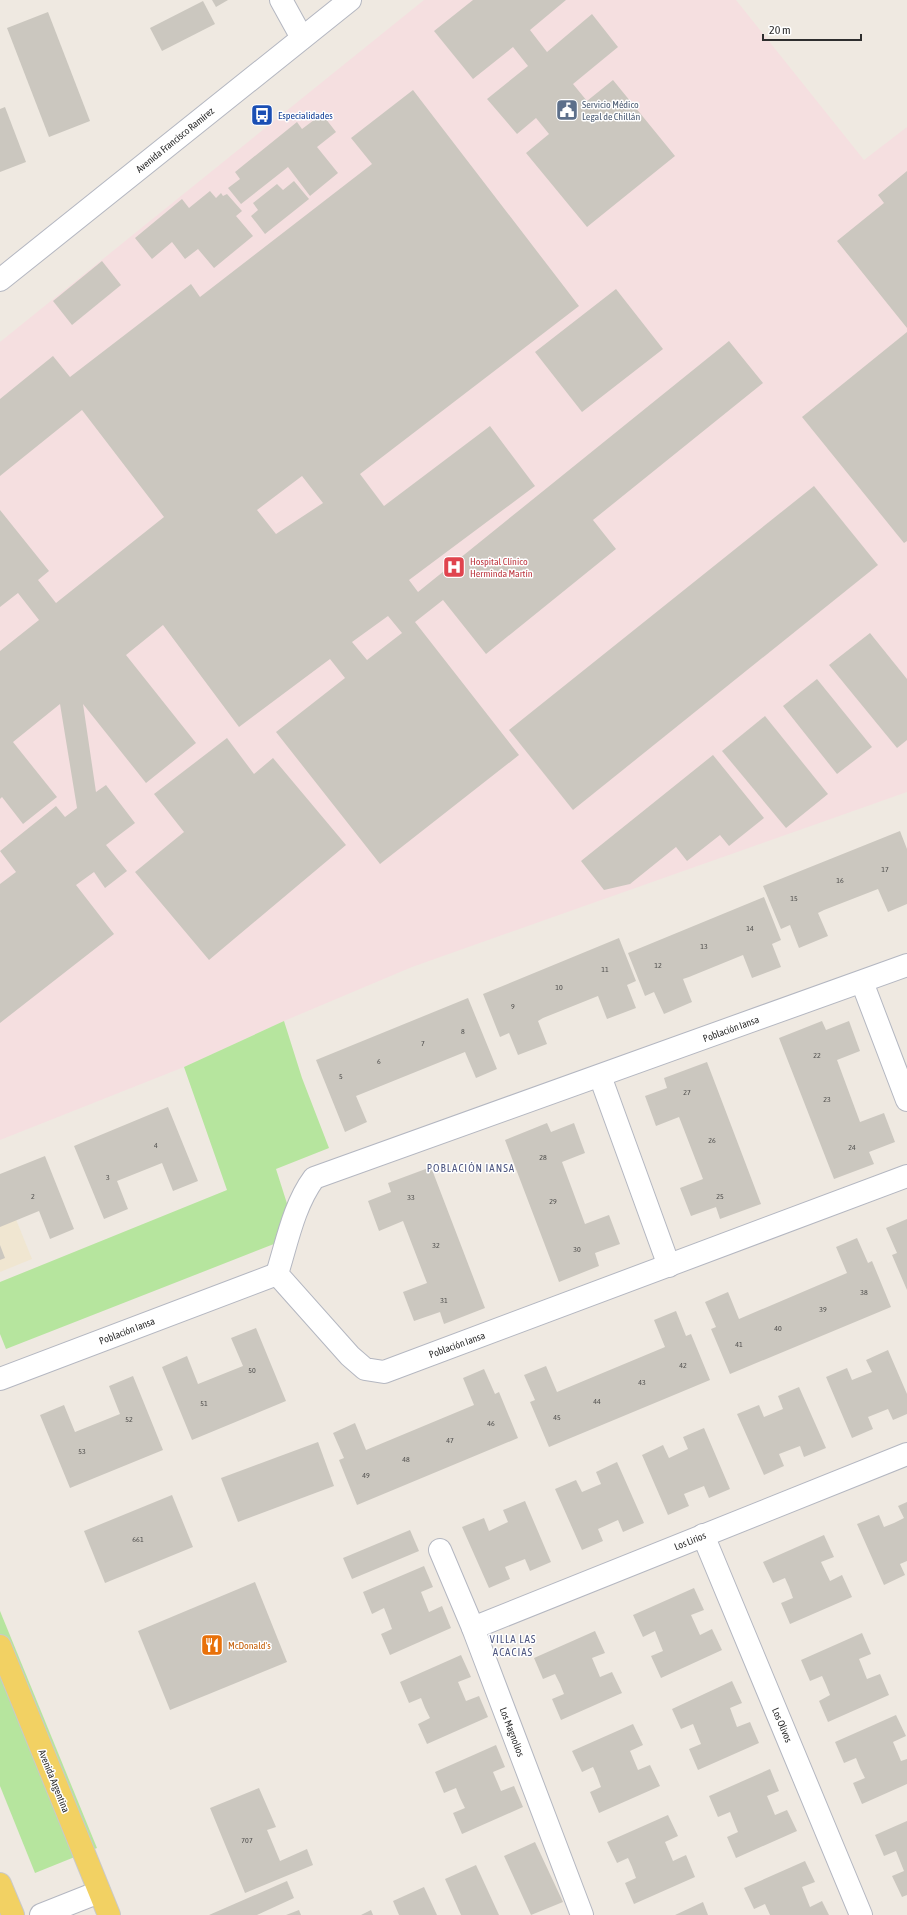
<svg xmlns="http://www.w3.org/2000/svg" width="907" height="1915" viewBox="0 0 907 1915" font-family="'Asap Condensed',sans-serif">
<rect width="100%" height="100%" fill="#efe9e1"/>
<path fill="#f0e6d1" d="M0,1180L32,1259L0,1272Z"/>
<path fill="#f5dfe0" d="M424,0H736L864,160L907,127V792L412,967L284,1021L184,1067L0,1140V342Z"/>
<g fill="#b6e59e">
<path d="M284,1021L302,1078L329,1148L276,1169L297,1235L6,1349L0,1334V1282L227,1190L184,1067Z"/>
<path d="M0,1611L97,1848L35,1873L0,1786Z"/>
</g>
<g fill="#cbc7bf" fill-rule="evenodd">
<path d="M212,0H228L216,7Z"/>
<path d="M473,0H566L530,30L547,52L592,14L618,47L573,84L587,101L613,80L675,156L587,227L526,153L549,134L536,118L517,134L487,99L528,66L513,47L473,79L434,31Z"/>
<path d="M203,1L215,24L162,51L150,28Z"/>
<path d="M48,12L90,121L49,137L7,28Z"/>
<path d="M413,90L579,306L360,474L384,506L490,426L535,486L409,580L418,592L729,341L763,383L593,520L616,549L486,654L443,600L415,622L519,755L380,864L276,732L345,678L330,659L239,727L163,625L126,655L196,743L146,783L83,704L96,792L106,785L135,823L106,845L127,871L105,888L94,872L76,885L114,934L0,1023V884L16,872L0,851L56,806L65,817L77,808L60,704L13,742L57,797L23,824L2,797L0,799V651L39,620L18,593L0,607V510L49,571L38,580L56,603L164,517L82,410L0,476V399L53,356L70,377L191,284L200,297L372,164L351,138ZM302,476L323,503L276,534L257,510ZM388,616L402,633L367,660L352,642Z"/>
<path d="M5,107L26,162L0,172V109Z"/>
<path d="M322,114L336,132L317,147L338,173L310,196L288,167L241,204L228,188L240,179L235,172L297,122L302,129Z"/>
<path d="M907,171V328L837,241L884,203L878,195Z"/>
<path d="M294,181L309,199L265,234L251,216L258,210L253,203L277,184L283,190Z"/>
<path d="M210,191L216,198L221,193L223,196L227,194L242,211L236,216L253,236L214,268L198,249L185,259L172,242L152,259L135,238L182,199L189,208Z"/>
<path d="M102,261L121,285L72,325L53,301Z"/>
<path d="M616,289L663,349L582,412L535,352Z"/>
<path d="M907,332V541L904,543L802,417Z"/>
<path d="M814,486L878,565L573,810L509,730Z"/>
<path d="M870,633L907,679V740L897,748L829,665Z"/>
<path d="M817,679L872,747L837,774L783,706Z"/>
<path d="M765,716L828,794L786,828L722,751Z"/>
<path d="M227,738L254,774L273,758L346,845L209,960L135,872L184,832L154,794Z"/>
<path d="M713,755L764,818L729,846L720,835L687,861L676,847L630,884L604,890L581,861Z"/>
<path d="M900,831L907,849V904L888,912L878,889L824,910L818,913L828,936L799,948L790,925L781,929L763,886Z"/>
<path d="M764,897L781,940L772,944L781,967L752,978L743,955L689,977L683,979L692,1002L664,1014L654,992L645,996L628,953Z"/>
<path d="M619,938L636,981L627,985L636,1008L607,1019L598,996L543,1018L538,1021L547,1044L518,1055L509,1033L500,1037L483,994Z"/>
<path d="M468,998L497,1069L476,1078L465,1052L366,1092L356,1096L367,1122L345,1132L316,1060Z"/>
<path d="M822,1021L826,1030L849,1021L860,1051L837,1060L860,1122L884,1113L895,1142L869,1152L874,1164L834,1179L779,1038Z"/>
<path d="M707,1062L761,1204L720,1219L716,1207L691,1216L680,1188L703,1179L681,1122L679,1117L656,1126L645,1096L667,1088L664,1078Z"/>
<path d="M168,1107L198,1181L173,1191L162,1163L117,1181L128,1209L104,1219L74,1146Z"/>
<path d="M547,1123L551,1132L574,1123L585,1153L562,1162L585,1224L609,1215L620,1244L595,1253L599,1266L559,1282L505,1140Z"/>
<path d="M45,1156L74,1229L50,1239L39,1211L0,1227V1174Z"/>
<path d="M431,1167L485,1308L444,1324L440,1312L414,1321L403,1292L427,1283L425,1278L403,1221L379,1231L368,1201L391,1192L388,1183Z"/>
<path d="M907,1219V1290L892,1255L897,1253L886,1228Z"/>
<path d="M857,1238L868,1263L872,1261L891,1307L730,1374L711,1329L716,1327L705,1302L728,1292L739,1319L847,1273L836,1247Z"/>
<path d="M0,1245L5,1258L0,1260Z"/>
<path d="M676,1311L686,1336L691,1334L710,1380L549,1447L530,1402L535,1400L524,1375L546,1366L557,1392L665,1347L654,1320Z"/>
<path d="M256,1328L286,1401L192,1440L162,1367L187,1356L198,1384L243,1366L231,1338Z"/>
<path d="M888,1350L907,1394V1414L893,1420L888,1409L868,1417L873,1429L852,1438L826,1377L847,1368L852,1380L872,1372L866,1360Z"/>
<path d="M484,1369L495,1394L499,1392L518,1438L357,1505L339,1460L344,1458L333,1433L355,1423L366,1450L474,1405L463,1378Z"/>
<path d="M133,1376L163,1450L70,1488L40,1415L64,1405L75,1432L120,1414L109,1386Z"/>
<path d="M799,1387L826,1448L804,1457L800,1446L779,1454L784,1466L764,1475L737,1414L759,1405L764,1417L783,1409L778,1396Z"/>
<path d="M704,1428L730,1489L709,1498L704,1486L684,1494L689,1506L668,1515L642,1455L663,1445L669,1458L688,1449L683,1437Z"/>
<path d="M318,1442L334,1486L238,1522L221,1478Z"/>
<path d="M617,1462L644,1523L623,1532L618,1520L607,1525L598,1529L603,1541L582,1550L555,1489L576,1480L582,1492L601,1484L596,1472Z"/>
<path d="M172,1495L193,1547L105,1583L84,1531Z"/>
<path d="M525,1501L551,1562L530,1571L525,1559L505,1567L510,1579L489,1588L462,1527L484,1518L489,1531L508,1522L503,1510Z"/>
<path d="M907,1502V1561L900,1564L905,1575L884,1585L857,1524L879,1515L884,1527L894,1523L904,1518L898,1506Z"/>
<path d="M410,1530L419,1551L352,1579L343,1558Z"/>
<path d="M824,1535L834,1557L821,1562L830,1581L842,1575L852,1597L790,1624L781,1603L793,1598L789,1587L785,1578L773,1583L763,1562Z"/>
<path d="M424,1566L433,1587L421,1592L429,1612L442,1606L451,1628L390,1655L381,1634L392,1629L388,1618L384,1608L372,1614L363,1592Z"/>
<path d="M255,1582L287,1662L170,1710L138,1631Z"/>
<path d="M694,1588L704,1610L691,1615L700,1635L712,1629L722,1650L661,1678L651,1656L663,1651L655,1631L643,1637L633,1615Z"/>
<path d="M595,1631L605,1653L592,1658L600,1677L612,1672L622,1693L561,1720L552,1699L564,1694L560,1684L555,1674L543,1679L534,1658Z"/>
<path d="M862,1633L871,1654L859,1659L867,1679L880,1674L889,1695L828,1722L819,1701L830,1695L826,1685L822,1676L810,1681L801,1660Z"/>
<path d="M461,1655L471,1677L458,1682L466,1701L479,1696L488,1717L427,1744L418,1724L430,1718L425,1708L421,1698L409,1703L400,1682Z"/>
<path d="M732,1681L742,1703L730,1708L737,1727L750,1722L759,1743L698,1770L689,1749L701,1744L693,1724L681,1729L672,1709Z"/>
<path d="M896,1715L906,1736L893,1742L901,1761L907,1759V1784L862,1804L853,1783L865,1778L860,1768L856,1758L844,1763L835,1742Z"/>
<path d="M633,1724L643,1745L630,1751L638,1770L650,1765L660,1786L599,1813L590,1792L601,1787L597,1776L593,1767L582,1772L572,1751Z"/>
<path d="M496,1745L505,1767L493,1772L501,1791L514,1786L523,1807L462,1834L453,1813L465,1808L460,1798L456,1788L444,1793L435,1772Z"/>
<path d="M770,1769L779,1791L767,1796L775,1815L787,1810L797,1831L736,1858L727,1837L738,1832L730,1812L718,1817L709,1796Z"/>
<path d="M259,1788L276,1827L267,1830L280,1861L307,1849L313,1865L245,1893L210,1808Z"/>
<path d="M668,1815L678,1836L665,1842L673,1861L686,1855L695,1877L634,1904L625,1883L636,1878L632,1867L628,1858L617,1863L607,1842Z"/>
<path d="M907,1821V1895L902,1897L892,1876L904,1871L896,1851L884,1856L875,1835Z"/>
<path d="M535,1842L563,1902L531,1915L504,1856Z"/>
<path d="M805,1861L815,1882L802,1887L810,1907L822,1901L829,1915H770L765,1904L754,1909L744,1888Z"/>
<path d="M476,1865L499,1915H461L445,1879Z"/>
<path d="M287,1881L294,1898L257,1915H209Z"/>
<path d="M424,1887L437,1915H399L393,1901Z"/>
<path d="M703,1902L708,1915H675Z"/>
<path d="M299,1910L301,1915H286Z"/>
<path d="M371,1910L373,1915H361Z"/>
</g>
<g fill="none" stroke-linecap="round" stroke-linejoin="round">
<g stroke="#b4b7c1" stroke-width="24">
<g id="minor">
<path d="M281,0L302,38"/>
<path d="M907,965L314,1178C294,1205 287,1242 277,1274L350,1356L365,1369L384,1372L907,1176"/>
<path d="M862,982L907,1100"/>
<path d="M600,1076L669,1266"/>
<path d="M0,1379L277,1274"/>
<path d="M703,1535L861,1915"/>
<path d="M440,1550L473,1628L582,1915"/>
<path d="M473,1628L907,1454"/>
</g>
</g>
<g stroke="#b4b7c1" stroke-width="24">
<path id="tertiary" d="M41,1915L99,1892"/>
</g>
<g stroke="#b4b7c1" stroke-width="24">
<path id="secondary" d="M0,280L350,0"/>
</g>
<g stroke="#c9c9c9" stroke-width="24">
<g id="primary">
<path d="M0,1646L109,1915"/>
<path d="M0,1884L13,1915"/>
</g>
</g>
<use href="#minor" stroke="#fff" stroke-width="22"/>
<use href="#tertiary" stroke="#fff" stroke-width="22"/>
<use href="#secondary" stroke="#fff" stroke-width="22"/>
<use href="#primary" stroke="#f2d163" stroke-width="22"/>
</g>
<defs>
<g id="civic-square" transform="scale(1.15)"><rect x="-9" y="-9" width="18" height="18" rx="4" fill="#5c6f8a" stroke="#fff"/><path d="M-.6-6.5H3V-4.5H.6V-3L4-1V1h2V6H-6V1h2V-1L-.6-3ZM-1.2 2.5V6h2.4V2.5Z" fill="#fff"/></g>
<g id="bus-square" transform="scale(1.15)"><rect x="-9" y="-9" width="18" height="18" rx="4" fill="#1a4fb4" stroke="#fff"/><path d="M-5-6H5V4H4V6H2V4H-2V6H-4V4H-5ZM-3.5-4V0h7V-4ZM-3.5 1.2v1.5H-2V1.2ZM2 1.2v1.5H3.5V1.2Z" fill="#fff"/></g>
<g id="hospital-square" transform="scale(1.15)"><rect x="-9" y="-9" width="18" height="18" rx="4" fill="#e0444e" stroke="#fff"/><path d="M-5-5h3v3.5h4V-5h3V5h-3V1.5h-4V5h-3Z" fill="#fff"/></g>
<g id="restaurant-square" transform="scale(1.15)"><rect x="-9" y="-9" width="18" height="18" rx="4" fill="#e8710a" stroke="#fff"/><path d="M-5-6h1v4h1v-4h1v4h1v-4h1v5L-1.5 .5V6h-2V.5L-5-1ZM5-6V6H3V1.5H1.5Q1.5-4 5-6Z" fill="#fff"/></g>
</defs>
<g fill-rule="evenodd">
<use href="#civic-square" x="567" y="110"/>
<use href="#bus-square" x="262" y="115"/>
<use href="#hospital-square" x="454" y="567"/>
<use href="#restaurant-square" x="212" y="1645"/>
</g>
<g text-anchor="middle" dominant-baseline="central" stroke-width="3" stroke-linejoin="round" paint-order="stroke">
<g font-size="8" fill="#555452">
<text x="885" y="869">17</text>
<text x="840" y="880">16</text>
<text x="794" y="898">15</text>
<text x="750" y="928">14</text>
<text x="704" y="946">13</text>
<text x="658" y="965">12</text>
<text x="605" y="969">11</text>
<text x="559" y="987">10</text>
<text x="513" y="1006">9</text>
<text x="463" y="1031">8</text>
<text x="423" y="1043">7</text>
<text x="817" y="1055">22</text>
<text x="379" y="1061">6</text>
<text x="341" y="1076">5</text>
<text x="687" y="1092">27</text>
<text x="827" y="1099">23</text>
<text x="712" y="1140">26</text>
<text x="156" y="1145">4</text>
<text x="852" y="1147">24</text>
<text x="543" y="1157">28</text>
<text x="108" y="1177">3</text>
<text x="33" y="1196">2</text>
<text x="720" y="1196">25</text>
<text x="411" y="1197">33</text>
<text x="553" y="1201">29</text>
<text x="436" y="1245">32</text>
<text x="577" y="1249">30</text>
<text x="864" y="1292">38</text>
<text x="444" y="1300">31</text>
<text x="823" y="1309">39</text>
<text x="778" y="1328">40</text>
<text x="739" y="1344">41</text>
<text x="683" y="1365">42</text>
<text x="252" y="1370">50</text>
<text x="642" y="1382">43</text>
<text x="597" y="1401">44</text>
<text x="204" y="1403">51</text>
<text x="557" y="1417">45</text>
<text x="129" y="1419">52</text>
<text x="491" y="1423">46</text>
<text x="450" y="1440">47</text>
<text x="82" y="1451">53</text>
<text x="406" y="1459">48</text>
<text x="366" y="1475">49</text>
<text x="138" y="1539">661</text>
<text x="247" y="1840">707</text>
</g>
<g font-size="10" fill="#4e5e75" stroke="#fff" text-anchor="start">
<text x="582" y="104">Servicio Médico<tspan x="582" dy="12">Legal de Chillán</tspan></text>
</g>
<g font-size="10" fill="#164399" stroke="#fff" text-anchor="start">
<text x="278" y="115">Especialidades</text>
</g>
<g font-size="10" fill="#2e2e2e" stroke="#fff">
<text transform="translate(175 140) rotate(-39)">Avenida Francisco Ramírez</text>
<text transform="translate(731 1029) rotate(-20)">Población Iansa</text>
<text transform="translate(127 1331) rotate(-21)">Población Iansa</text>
<text transform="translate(457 1345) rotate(-20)">Población Iansa</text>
<text transform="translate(690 1541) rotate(-22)">Los Lirios</text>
<text transform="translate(782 1725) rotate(67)">Los Olivos</text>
<text transform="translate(512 1732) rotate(69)">Los Magnolios</text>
<text transform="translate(54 1781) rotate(68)">Avenida Argentina</text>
</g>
<g font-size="10" fill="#be3a42" stroke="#fff" text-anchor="start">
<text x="470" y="561">Hospital Clínico<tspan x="470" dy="12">Herminda Martín</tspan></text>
</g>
<g font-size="10" fill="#c56008" stroke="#fff" text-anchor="start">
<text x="228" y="1645">McDonald's</text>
</g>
<g font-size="11" letter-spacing="1" fill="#4d5680" stroke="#fff">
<text x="471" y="1168">POBLACIÓN IANSA</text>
<text x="513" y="1639">VILLA LAS<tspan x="513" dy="13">ACACIAS</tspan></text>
</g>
</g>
<path d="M763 34v6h98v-6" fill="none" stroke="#2e2e2e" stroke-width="2"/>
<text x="769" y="34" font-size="12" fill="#2e2e2e" stroke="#ffffff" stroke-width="3" paint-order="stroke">20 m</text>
</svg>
